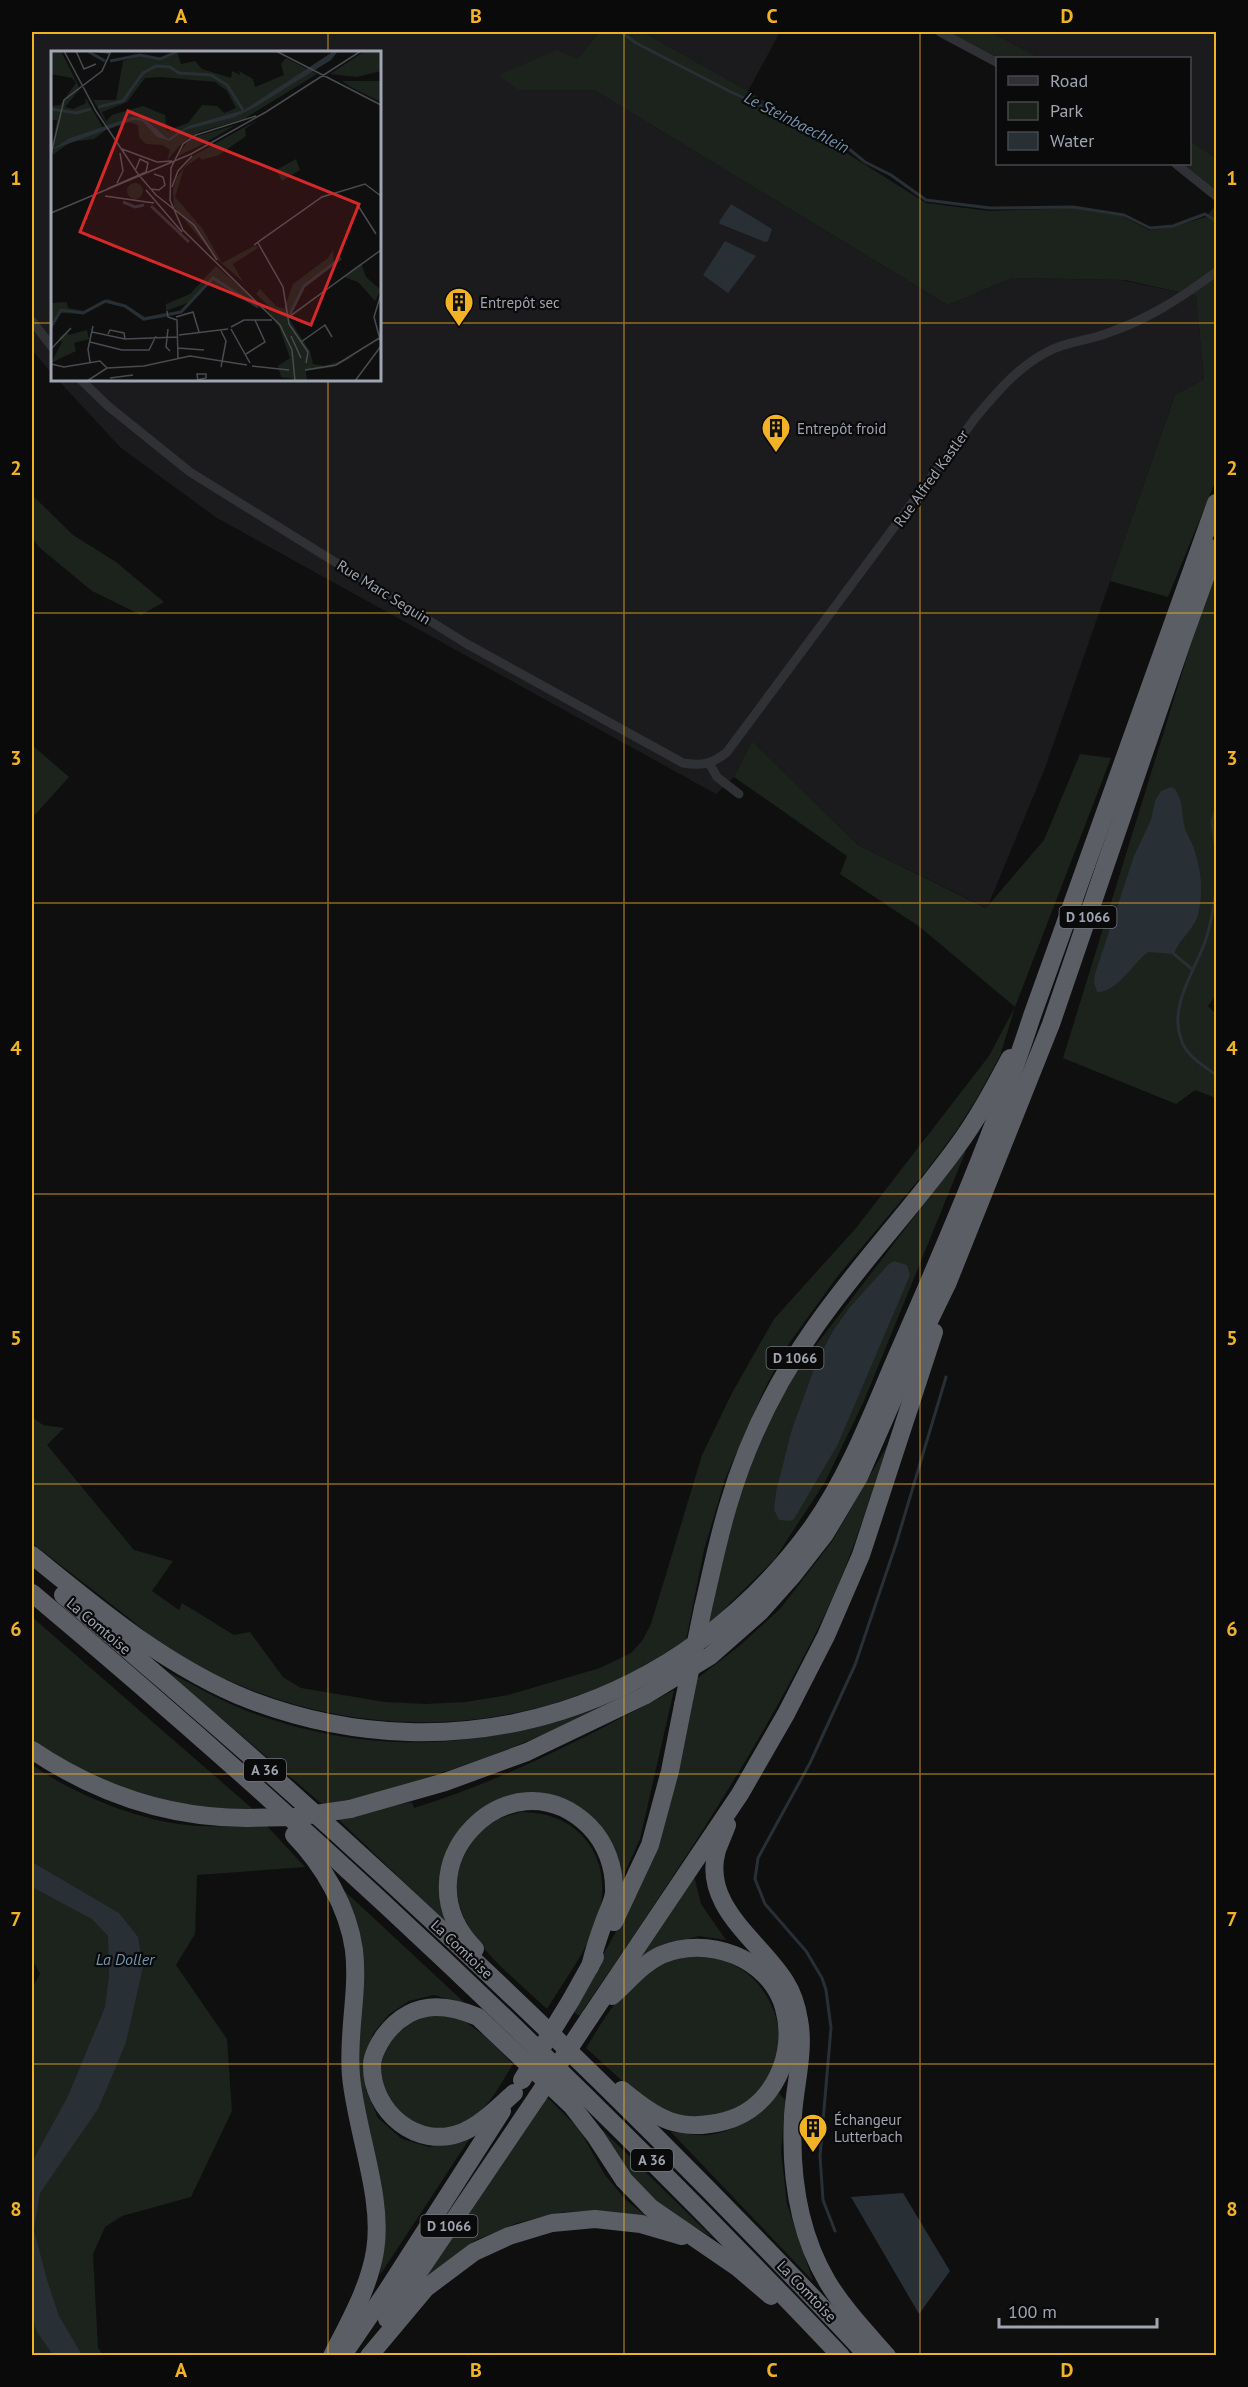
<svg xmlns="http://www.w3.org/2000/svg" width="1248" height="2387" viewBox="0 0 1248 2387" font-family="'PT Sans',sans-serif">
<rect width="100%" height="100%" fill="#0f0f10"/>
<g fill="#1b1b1d">
<path d="M32,32H599L577,59L519,90H594L948,305L1013,278L1121,280L1196,296L1204,379L1175,395L1045,768L987,908L858,845L752,741L734,777L716,794L217,518L121,448L58,380H380V52H52V374L32,350Z"/>
<path d="M643,32H780L748,91Z"/>
<path d="M990,32H1216V158L1190,141V58H1040Z"/>
</g>
<g fill="#1b231c">
<path d="M599,32H643L748,91L926,203L989,211L1074,208L1122,216L1149,230L1172,227L1206,217L1216,205V480L1168,597L1110,581L1175,395L1204,379L1196,296L1125,280L1013,278L948,305L594,90H519L499,75L557,50L577,59Z"/>
<path d="M949,32H990L1040,58H999Z"/>
<path d="M1190,141L1216,158V191L1183,164H1190Z"/>
<path d="M32,495L73,535L116,562L164,602L141,615L92,591L40,548L32,538Z"/>
<path d="M1216,576V995L1208,1006L1216,1014V1098L1195,1090L1176,1104L1063,1058L1203,605Z"/>
<path d="M752,741L858,845L986,908L1044,840L1080,754L1111,758L1015,1007L1000,1056L977,1098L956,1131L927,1170L837,1277L788,1345L766,1386L725,1479L704,1550L686,1640C664,1653 643,1668 619,1679C472,1746 310,1734 172,1651C155,1641 140,1627 125,1615C94,1591 63,1567 32,1543V1417L43,1425L64,1428L47,1445L134,1550L173,1561L152,1591L179,1610L182,1603L234,1635L250,1632L283,1677L301,1688L385,1702L425,1704L466,1702L508,1695L600,1668L631,1653L642,1641L651,1624L702,1455L732,1393L774,1319L856,1228L989,1056L1015,1007L920,927L840,874L847,856L734,777Z"/>
<path d="M32,745L69,777L32,818Z"/>
<path d="M967,1148L864,1401L825,1482L774,1560L706,1627L733,1510L759,1440L797,1370Z"/>
<path d="M888,1444C869,1500 852,1557 827,1610C758,1754 668,1885 579,2016L572,2011L639,1890L675,1769L695,1680L738,1647L780,1609L833,1540Z"/>
<path d="M32,1617L255,1811C204,1812 132,1798 86,1775C67,1766 49,1752 32,1741Z"/>
<path d="M166,1671C191,1683 215,1698 240,1708C319,1740 411,1751 495,1735C536,1727 575,1714 614,1701C554,1733 490,1757 426,1778C392,1789 358,1799 323,1805Z"/>
<path d="M674,1690L640,1839L618,1888L608,1838L589,1815L564,1800L512,1797L486,1806L464,1823L448,1847L440,1881L448,1924L337,1818L412,1802L414,1808C505,1780 590,1735 674,1690Z"/>
<path d="M32,1765C77,1796 143,1823 198,1826C221,1827 244,1826 267,1826L305,1867L197,1875L195,1934L176,1965L227,2039L232,2111L191,2197L122,2216L105,2227L93,2254L98,2348L103,2355H32V1988L40,1974L32,1959Z"/>
<path d="M522,1812C583,1812 616,1863 597,1920C587,1951 564,1981 547,2009C506,1970 427,1914 468,1849C483,1825 495,1818 522,1812Z"/>
<path d="M694,1876L701,1904L726,1940L699,1936L666,1945L633,1964Z"/>
<path d="M337,1884L466,2004L434,1995L409,2001L388,2015L373,2034L365,2059L366,2090L378,2118L402,2139L429,2147L454,2143L472,2135L380,2275L385,2234L357,2080V2037Z"/>
<path d="M708,1955C727,1962 746,1968 759,1985C802,2039 772,2109 704,2117C693,2118 678,2118 668,2114C647,2106 604,2064 586,2048C609,2011 631,1971 676,1958C685,1955 698,1956 708,1955Z"/>
<path d="M438,2013L462,2019L487,2038L513,2064C500,2085 489,2107 468,2122C415,2160 353,2080 392,2033C404,2020 422,2017 438,2013Z"/>
<path d="M779,2093L785,2100L781,2152L787,2204L813,2281L671,2132C683,2133 697,2136 709,2135C738,2131 760,2114 779,2093Z"/>
<path d="M546,2096L579,2129L605,2175L626,2200L651,2220L598,2211L563,2212L517,2223L474,2241L421,2283Z"/>
<path d="M585,2113L712,2237C693,2226 673,2216 656,2202C628,2178 607,2143 585,2113Z"/>
</g>
<g fill="#282f35">
<path d="M731,204L772,229L768,241L765,242L720,224L719,222Z"/>
<path d="M725,241L756,256L728,293L703,275Z"/>
<path d="M1171,787L1175,789C1184,805 1181,809 1184,824C1185,832 1190,838 1193,846C1201,868 1204,892 1198,915C1193,931 1179,939 1174,954L1148,952C1133,963 1117,993 1097,992L1094,982L1095,974L1134,856L1151,820L1155,801L1161,791Z"/>
<path d="M894,1261L907,1265L910,1275L838,1444L794,1519L790,1521L779,1520L774,1510L776,1492L792,1429L817,1361L833,1331L850,1307L888,1265Z"/>
<path d="M32,1862L119,1913L138,1937L143,1967L126,2042L118,2062L98,2109L40,2193L34,2230L47,2280L59,2316L82,2355H53L37,2332L32,2318V2162L68,2096L105,2007L109,1976L108,1936L92,1919L32,1887Z"/>
<path d="M903,2193L950,2271L919,2314L851,2197Z"/>
</g>
<g fill="none" stroke-linecap="round" stroke-linejoin="round">
<g stroke="#282f35" stroke-width="3">
<path d="M621,32L636,43L731,92L795,121L812,134L838,140L865,162L891,175L926,200L990,208L1073,207L1124,215L1150,228L1173,226L1205,214L1216,221"/>
<path d="M1216,808L1212,822L1216,851"/>
<path d="M1216,888C1214,906 1211,925 1205,942C1194,972 1169,1006 1181,1039C1186,1056 1203,1065 1216,1075"/>
<path d="M1174,954L1193,970"/>
<path d="M835,2231L823,2200L820,2156L831,2028L826,1990L822,1978L806,1951L765,1904L755,1879L758,1858L810,1763L855,1665L896,1544L946,1377"/>
</g>
<g stroke="#303135" stroke-width="9">
<path d="M940,32L998,63"/>
<path d="M1176,164L1216,196"/>
<path d="M32,321L52,347"/>
<path d="M81,380L108,406L190,472L467,644L683,763C701,766 713,764 727,752L976,417C997,392 1018,367 1047,352C1065,342 1086,341 1105,334C1147,320 1181,298 1216,272"/>
<path d="M709,763L717,777L739,794"/>
</g>
<g stroke="#5c5e66" stroke-width="18">
<path d="M32,1555C99,1610 169,1668 250,1700C460,1780 683,1707 813,1526C851,1472 874,1408 900,1349C948,1239 995,1130 1032,1016L1216,503"/>
<path d="M32,1593C316,1831 586,2087 841,2356"/>
<path d="M63,1595C346,1832 616,2086 868,2356"/>
<path d="M703,1608C711,1574 718,1539 728,1506C746,1444 776,1383 813,1330C857,1266 911,1210 956,1148C977,1120 994,1088 1010,1058"/>
<path d="M32,1750C96,1793 169,1818 247,1818"/>
<path d="M350,1809L445,1782L527,1752L644,1696L710,1656L760,1612L793,1575L825,1534L859,1477L913,1354L948,1282L1051,1024L1183,639L1216,548"/>
<path d="M727,1825C724,1833 720,1842 717,1850C701,1906 760,1941 785,1981C792,1992 797,2007 799,2020C805,2050 795,2084 793,2115C790,2173 797,2230 827,2281C843,2308 866,2332 887,2356"/>
<path d="M294,1835C323,1865 348,1907 354,1950C359,1992 347,2034 351,2076C356,2131 384,2198 375,2251C369,2288 349,2322 332,2356"/>
<path d="M614,1922L650,1845L670,1771L683,1705"/>
<path d="M475,1949C395,1868 509,1749 589,1826C606,1843 615,1868 614,1893C613,1901 608,1911 605,1919C599,1935 594,1950 590,1967"/>
<path d="M612,1996C628,1982 642,1964 661,1955C706,1935 770,1957 784,2008C797,2053 774,2108 725,2121C678,2133 658,2119 622,2090"/>
<path d="M571,2000L595,1957"/>
<path d="M590,2017L740,1794L786,1714L826,1636L861,1555L934,1332"/>
<path d="M514,2093C498,2107 482,2124 463,2132C417,2151 371,2111 372,2065C372,2056 379,2043 384,2036C409,2002 441,2001 478,2017L572,2106L596,2137L624,2180L651,2208L737,2267L771,2296"/>
<path d="M387,2319L537,2097"/>
<path d="M345,2352L386,2292L502,2111"/>
<path d="M369,2356L426,2288L474,2252L509,2236L552,2223L595,2219L641,2224L682,2236"/>
</g>
<g stroke="#5c5e66" stroke-width="18">
<path d="M683,1705L703,1608"/>
<path d="M247,1818L295,1817L350,1809"/>
<path d="M522,2080L571,2000"/>
<path d="M537,2097L590,2017"/>
</g>
</g>
<path fill="none" stroke="#f2b225" stroke-width="1.5" stroke-opacity="0.55" d="M328,32V52M624,32V2356M920,32V2356M32,323H52M380,323H1216M328,380V2356M32,613H1216M32,903H1216M32,1194H1216M32,1484H1216M32,1774H1216M32,2064H1216"/>
<defs>
<g id="building-pin" transform="scale(1.5)"><path d="M0 17L-7.5 6A9.5 9.5 0 1 1 7.5 6Z" fill="#f2b225" stroke="#0a0a0b"/><path d="M-4-6H4V6H1V3H-1V6H-4ZM-2.5-4.3h1.7v1.8h-1.7ZM.8-4.3h1.7v1.8H.8ZM-2.5-1h1.7V.8h-1.7ZM.8-1h1.7V.8H.8Z" fill="#111"/></g>
</defs>
<g fill-rule="evenodd">
<use href="#building-pin" x="459" y="302"/>
<use href="#building-pin" x="776" y="428"/>
<use href="#building-pin" x="813" y="2128"/>
</g>
<g text-anchor="middle" dominant-baseline="central" stroke-width="4.5" stroke-linejoin="round" paint-order="stroke">
<g fill="#0a0a0b" stroke="#73767f" stroke-width="1.5">
<rect x="1059.5" y="906" width="57" height="22" rx="4.5"/>
<rect x="766.5" y="1347" width="57" height="22" rx="4.5"/>
<rect x="244" y="1759" width="42" height="22" rx="4.5"/>
<rect x="631" y="2149" width="42" height="22" rx="4.5"/>
<rect x="420.5" y="2215" width="57" height="22" rx="4.5"/>
</g>
<g font-size="14" font-weight="bold" fill="#a0a5b1">
<text x="1088" y="917">D 1066</text>
<text x="795" y="1358">D 1066</text>
<text x="265" y="1770">A 36</text>
<text x="652" y="2160">A 36</text>
<text x="449" y="2226">D 1066</text>
</g>
<g font-size="15" fill="#a0a5b1" stroke="#0a0a0b" text-anchor="start">
<text x="480" y="302">Entrepôt sec</text>
<text x="797" y="428">Entrepôt froid</text>
<text x="834" y="2119">Échangeur<tspan x="834" dy="17">Lutterbach</tspan></text>
</g>
<g font-size="15" fill="#a0a5b1" stroke="#0a0a0b">
<text transform="translate(931 478) rotate(-54)">Rue Alfred Kastler</text>
<text transform="translate(384 592) rotate(32)">Rue Marc Seguin</text>
<text transform="translate(99 1626) rotate(40)">La Comtoise</text>
<text transform="translate(462 1949) rotate(43)">La Comtoise</text>
<text transform="translate(807 2291) rotate(46)">La Comtoise</text>
</g>
<g font-size="16" font-style="italic" fill="#7592ae" stroke="#0a0a0b">
<text transform="translate(797 122) rotate(27)">Le Steinbaechlein</text>
<text x="125" y="1959">La Doller</text>
</g>
</g>
<g transform="translate(51 51)">
<rect width="330" height="330" fill="#0f0f10"/>
<path d="M0,0H10L29,38L14,56L22,58L35,52L34,46L54,80L43,88L20,91L0,105L6,69H0V55L9,54L25,32L21,27L0,23ZM126,0L130,13L144,10L151,18L180,27L181,20L189,24L188,20L202,28L204,36L233,24L230,13L235,7L266,23L193,68L148,81L128,95L116,110L119,99L111,94L95,93L88,86L87,74L77,71L58,78L38,41L42,49H65L72,10L90,4L109,8ZM110,26L164,31L176,40L185,57L173,62L166,55L151,54L137,72L116,80L114,64L92,55L61,64L55,70L51,61L76,51L94,27ZM314,0H330V20L306,26L279,23ZM291,30H330V51L298,35ZM208,68L194,78L195,85L168,104L151,109L148,106L133,117L124,146L151,177L171,212L205,194L207,197L182,213L192,231L167,209L123,156L122,139L126,126L142,105ZM185,74L152,93L123,107L140,87ZM245,108L249,119L231,130L225,119ZM76 140a8 8 0 1 1 16 0a8 8 0 1 1-16 0ZM282,199L283,212L253,235L241,256V264L310,212L315,226L330,239L324,250L307,231L293,226L238,268L259,300L262,313L274,315L304,305L283,316L255,320L256,330L230,326L227,315L239,307L228,276L217,261L183,245L179,239L157,232L142,250L115,260V253L139,243L165,215L217,260L220,257L205,243L209,238L225,255L233,258L242,233L277,207ZM57,248L77,255L94,266L115,262V266L92,270L73,256L55,252L33,263L8,262L0,278V252L16,251L17,257L34,260ZM36,279L38,288L23,292L25,300L0,312L11,291L8,287L15,281L18,284Z" fill="#1b231c" fill-rule="evenodd"/>
<path d="M283,0H287L280,9L206,55L184,66L134,79L119,90L106,86L91,70L82,69L0,99L19,87L81,66L93,67L117,88L137,75L193,59Z" fill="#282f35"/>
<path fill="none" stroke="#282f35" stroke-width="3" d="M38,1L54,10M59,10L89,4L109,8L125,1M47,56L72,50L92,22L105,15L119,16L128,22L160,24L176,34L192,59M0,58L25,62L40,58M72,151L84,156L93,154M100,155L138,191M239,263L253,235L290,207M0,276L10,259L32,262L54,250L74,255L93,268L130,261L162,227L207,256"/>
<path fill="none" stroke="#494b50" stroke-width="1.5" d="M13,0L45,60L87,123L105,144L143,174L166,209M25,0L33,18L45,13M40,0L59,2M225,0L330,54M205,65L145,84L132,93L120,117L119,149L132,179L229,274L241,299L244,330M71,98L106,111L121,110M0,103L13,49L51,20L60,0M66,132L72,120L69,102M121,136L127,120L141,105M56,138L95,121L97,112L89,108L85,118M100,138L108,139L114,134L112,126L103,123M95,139L131,181M54,145L103,152M306,153L325,183M0,162L140,103L215,61L310,0M207,192L232,236L238,273L257,301L255,312M203,194L271,146L314,133L330,145M330,243L323,266L330,292M116,260L117,266L126,269L127,307M239,265L330,199M125,266L142,261L148,281M180,276L193,269H221M117,278L115,296L119,300M180,278L199,312M170,280L175,290L170,316M41,281L74,288L127,286M57,283L59,279L73,282L74,288M128,284L177,278M240,285L250,307M39,291L71,299H98L105,285M250,291L274,274L281,286M127,297L153,299M0,298L20,277M195,303L214,291L204,269M39,311L37,298L42,275M0,313L13,316L49,310L56,317M201,315L238,319M254,319L285,314L330,286M59,327L82,324M146,329L155,327V323H146L147,330M36,330L56,317L93,315L139,305L196,314M304,330L330,295"/>
<path fill="#d62828" fill-opacity="0.15" stroke="#d62828" stroke-width="3" d="M77,60L308,153L260,274L29,181Z"/>
<rect width="330" height="330" fill="none" stroke="#a0a5b1" stroke-width="3"/>
</g>
<rect width="1248" height="2387" fill="none" stroke="#0a0a0b" stroke-width="66"/>
<rect x="996" y="57" width="195" height="108" fill="#0a0a0b" stroke="#46484d" stroke-width="1.5"/>
<rect x="1008" y="76" width="30" height="9" fill="#303135" stroke="#46484d" stroke-width="1.5"/>
<text x="1050" y="87" font-size="18" fill="#a0a5b1">Road</text>
<rect x="1008" y="102" width="30" height="18" fill="#1b231c" stroke="#46484d" stroke-width="1.5"/>
<text x="1050" y="117" font-size="18" fill="#a0a5b1">Park</text>
<rect x="1008" y="132" width="30" height="18" fill="#282f35" stroke="#46484d" stroke-width="1.5"/>
<text x="1050" y="147" font-size="18" fill="#a0a5b1">Water</text>
<path d="M999 2318v9h158v-9" fill="none" stroke="#a0a5b1" stroke-width="3"/>
<text x="1008" y="2318" font-size="18" fill="#a0a5b1" stroke="#0a0a0b" stroke-width="4.5" paint-order="stroke">100 m</text>
<rect x="33" y="33" width="1182" height="2321" fill="none" stroke="#f2b225" stroke-width="2"/>
<g font-size="20" text-anchor="middle" font-weight="bold" fill="#f2b225">
<text x="181" y="23">A</text>
<text x="476" y="23">B</text>
<text x="772" y="23">C</text>
<text x="1067" y="23">D</text>
<text x="16" y="185">1</text>
<text x="1232" y="185">1</text>
<text x="16" y="475">2</text>
<text x="1232" y="475">2</text>
<text x="16" y="765">3</text>
<text x="1232" y="765">3</text>
<text x="16" y="1055">4</text>
<text x="1232" y="1055">4</text>
<text x="16" y="1345">5</text>
<text x="1232" y="1345">5</text>
<text x="16" y="1636">6</text>
<text x="1232" y="1636">6</text>
<text x="16" y="1926">7</text>
<text x="1232" y="1926">7</text>
<text x="16" y="2216">8</text>
<text x="1232" y="2216">8</text>
<text x="181" y="2377">A</text>
<text x="476" y="2377">B</text>
<text x="772" y="2377">C</text>
<text x="1067" y="2377">D</text>
</g>
</svg>
